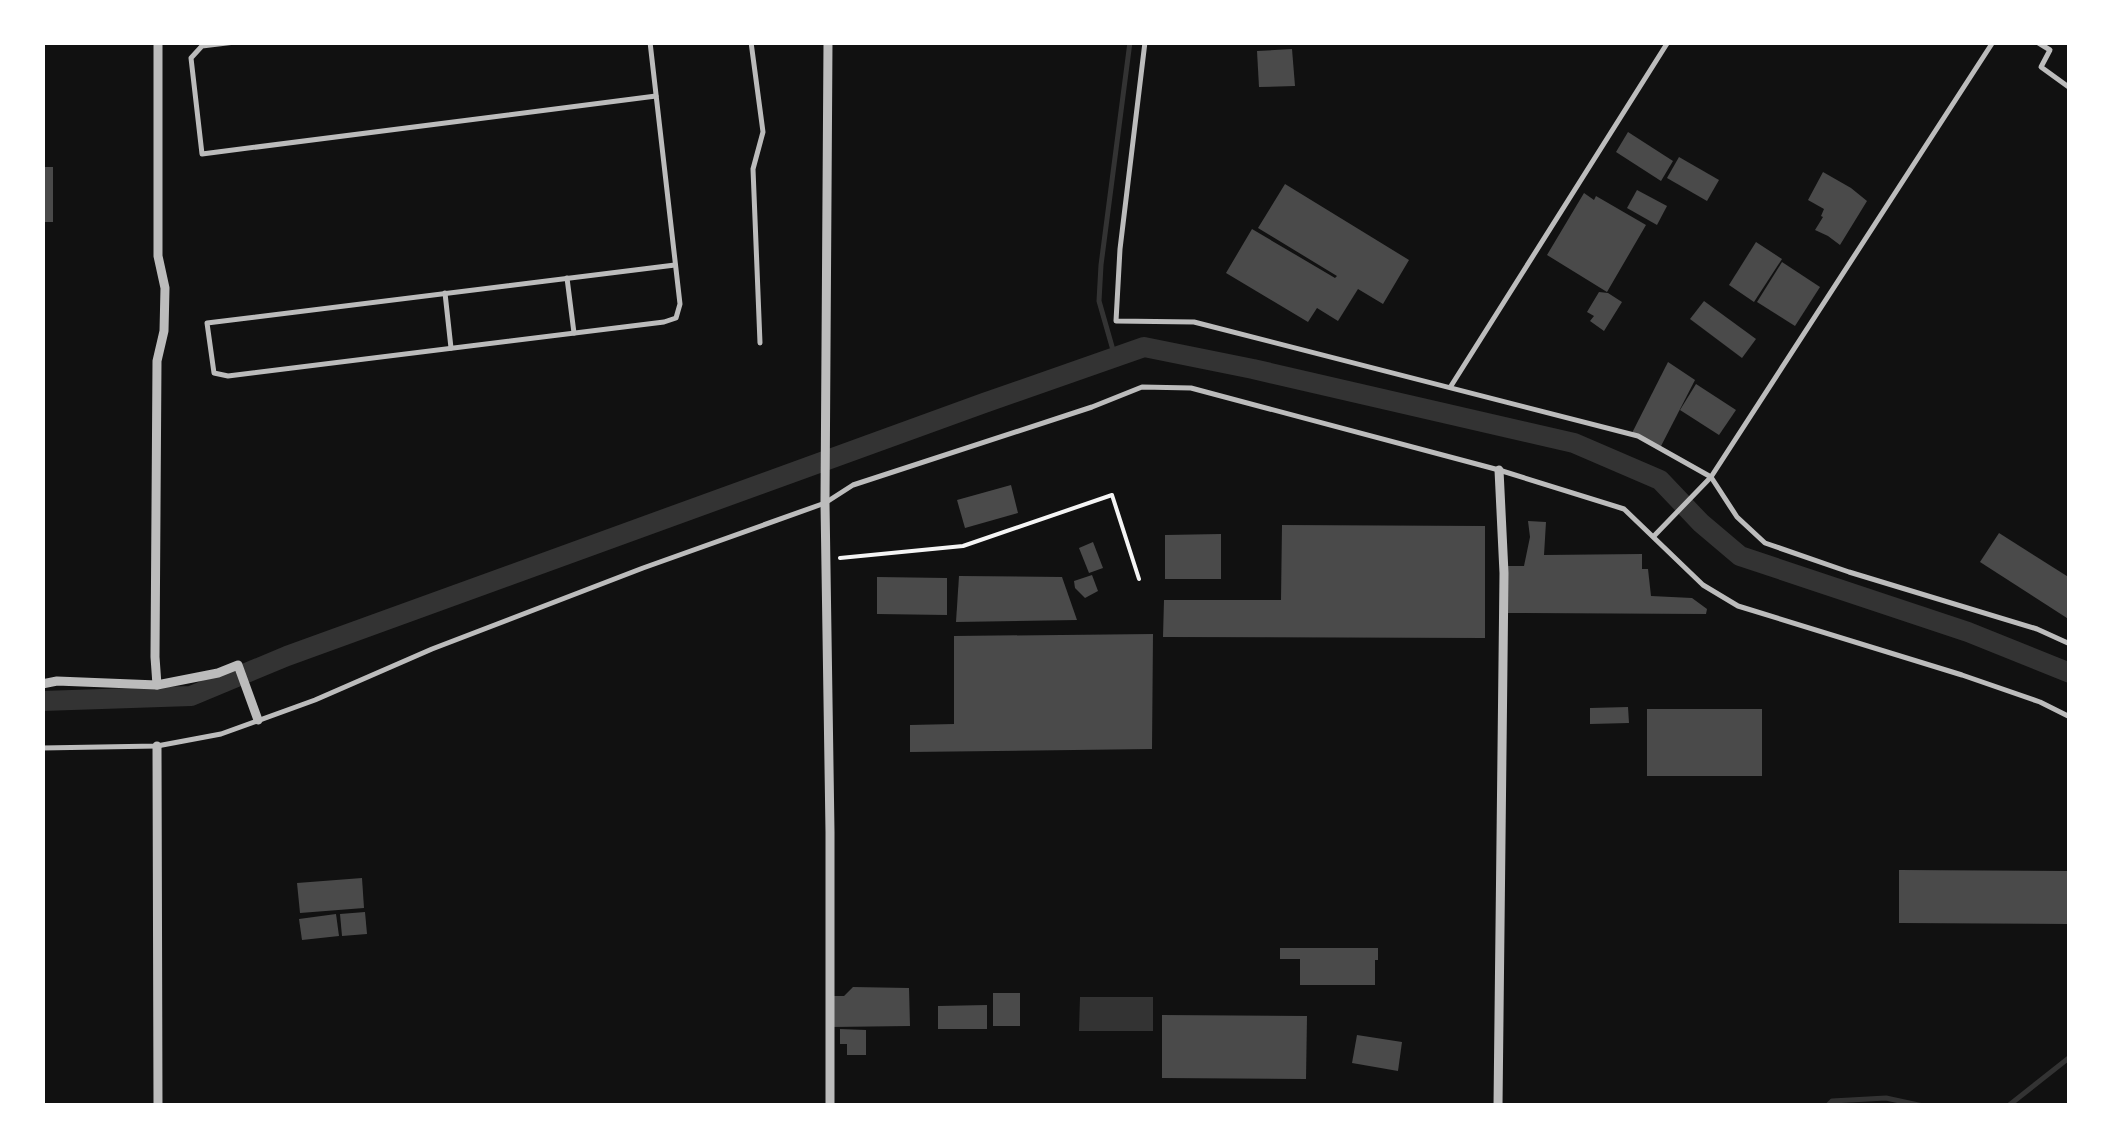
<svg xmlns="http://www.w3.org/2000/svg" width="2112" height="1148" viewBox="0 0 2112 1148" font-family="'Source Serif 4',serif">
<rect width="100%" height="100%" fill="#111"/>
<path fill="#333" d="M1080,997H1153V1031H1079Z"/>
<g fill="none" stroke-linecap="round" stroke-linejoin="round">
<g stroke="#333" stroke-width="5">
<path d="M1115,357L1099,301L1101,265L1130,42"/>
<path d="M1827,1106L1832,1101L1886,1098L1923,1106"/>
<path d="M2008,1106L2070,1057"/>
</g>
<path stroke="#333" stroke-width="20" d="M42,701L191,696L287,656L984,403L1144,347L1253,369L1574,443L1660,480L1701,523L1740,556L1968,632L2070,673"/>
</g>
<g fill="#4a4a4a">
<path d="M1292,49L1295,86L1259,87L1257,51Z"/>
<path d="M1628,132L1673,161L1661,181L1616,152Z"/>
<path d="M1679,157L1719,180L1707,201L1667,178Z"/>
<rect x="42" y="167" width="11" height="55"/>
<path d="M1823,172L1851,188L1867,201L1840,245L1828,236L1815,230L1823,217L1821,216L1824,209L1808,200Z"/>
<path d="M1285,184L1409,260L1383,304L1358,289L1338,321L1317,308L1308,322L1226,273L1252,229L1335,278L1337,276L1258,228Z"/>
<path d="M1637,190L1667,206L1657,225L1627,208Z"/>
<path d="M1584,193L1594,200L1596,196L1646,225L1607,292L1547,255Z"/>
<path d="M1756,242L1782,259L1754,302L1729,285Z"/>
<path d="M1782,262L1820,287L1795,326L1757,302Z"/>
<path d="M1599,292L1608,293L1622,302L1604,331L1590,321L1594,316L1587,312Z"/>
<path d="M1704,301L1756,339L1742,358L1690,319Z"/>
<path d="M1668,362L1695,380L1660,448L1632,433Z"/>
<path d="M1696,384L1736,410L1719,435L1680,410Z"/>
<path d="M1011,485L1018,513L965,528L957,500Z"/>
<path d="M1528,521L1546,522L1544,555L1642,554V569H1648L1651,596L1692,598L1707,609L1706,614L1504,613V566H1524L1530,537Z"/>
<path d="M1282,525L1485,526V638L1163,637L1164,600H1281Z"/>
<path d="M1999,533L2070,578V620L1980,562Z"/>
<path d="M1221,534V579H1165V535Z"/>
<path d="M1093,542L1103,568L1089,573L1079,548Z"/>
<path d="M1092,575L1098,591L1085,598L1075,588L1074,581Z"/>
<path d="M959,576L1062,577L1077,620L956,622Z"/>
<path d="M877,577L947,578V615L877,614Z"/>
<path d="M1153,634L1152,749L910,752V725L954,724V636Z"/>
<path d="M1628,707L1629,723L1590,724V708Z"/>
<rect x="1647" y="709" width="115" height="67"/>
<path d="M1899,870L2068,871V924L1899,923Z"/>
<path d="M362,878L364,908L300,913L297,883Z"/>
<path d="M365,912L367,934L342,936L340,914Z"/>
<path d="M336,914L339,936L302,940L299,919Z"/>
<path d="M1280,948H1378V960H1375V985H1300V959H1280Z"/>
<path d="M853,987L909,988L910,1026L832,1027V996H844Z"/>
<rect x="993" y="993" width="27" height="33"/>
<path d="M987,1005V1029H938V1006Z"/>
<path d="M1162,1015L1307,1016L1306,1079L1162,1078Z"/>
<path d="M840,1029L866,1030V1055H847V1044H840Z"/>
<path d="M1357,1035L1402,1042L1398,1071L1352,1063Z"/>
</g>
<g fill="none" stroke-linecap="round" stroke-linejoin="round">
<path stroke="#f5f5f5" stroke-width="4" d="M840,558L963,546L1112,495L1139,579"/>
<g stroke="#bcbcbc" stroke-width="5">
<path d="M235,42L202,46L191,58L202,154L656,96"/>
<path d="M650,42L680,304L676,318L664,322L228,376L214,373L207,323L675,265"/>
<path d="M751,42L763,132L753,169L760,343"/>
<path d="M1145,42L1120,249L1116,321L1194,322L1638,436L1711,477L1737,517L1765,543L1849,572L2037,629L2070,644"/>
<path d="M2037,42L2050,50L2041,67L2070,88"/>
<path d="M567,278L574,333"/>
<path d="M445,293L451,348"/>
<path d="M1451,386L1668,42"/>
<path d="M1654,536L1711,477L1993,42"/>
<path d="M42,748L157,746L221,734L315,700L432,649L643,568L825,503L853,485L1092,407L1142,387L1191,388L1499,470L1624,509L1703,585L1738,606L1962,675L2040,702L2070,717"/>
</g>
<g stroke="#bcbcbc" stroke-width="9">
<path d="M828,42L825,503L830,832V1106"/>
<path d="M42,684L57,681L157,685L218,673L238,665L258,720"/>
<path d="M157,685L155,657L157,361L164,331L165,288L158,256V42"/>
<path d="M157,746L158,1106"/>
<path d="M1498,1106L1504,573L1499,470"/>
</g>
</g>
<rect width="2112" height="1148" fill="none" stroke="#ffffff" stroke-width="90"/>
</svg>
